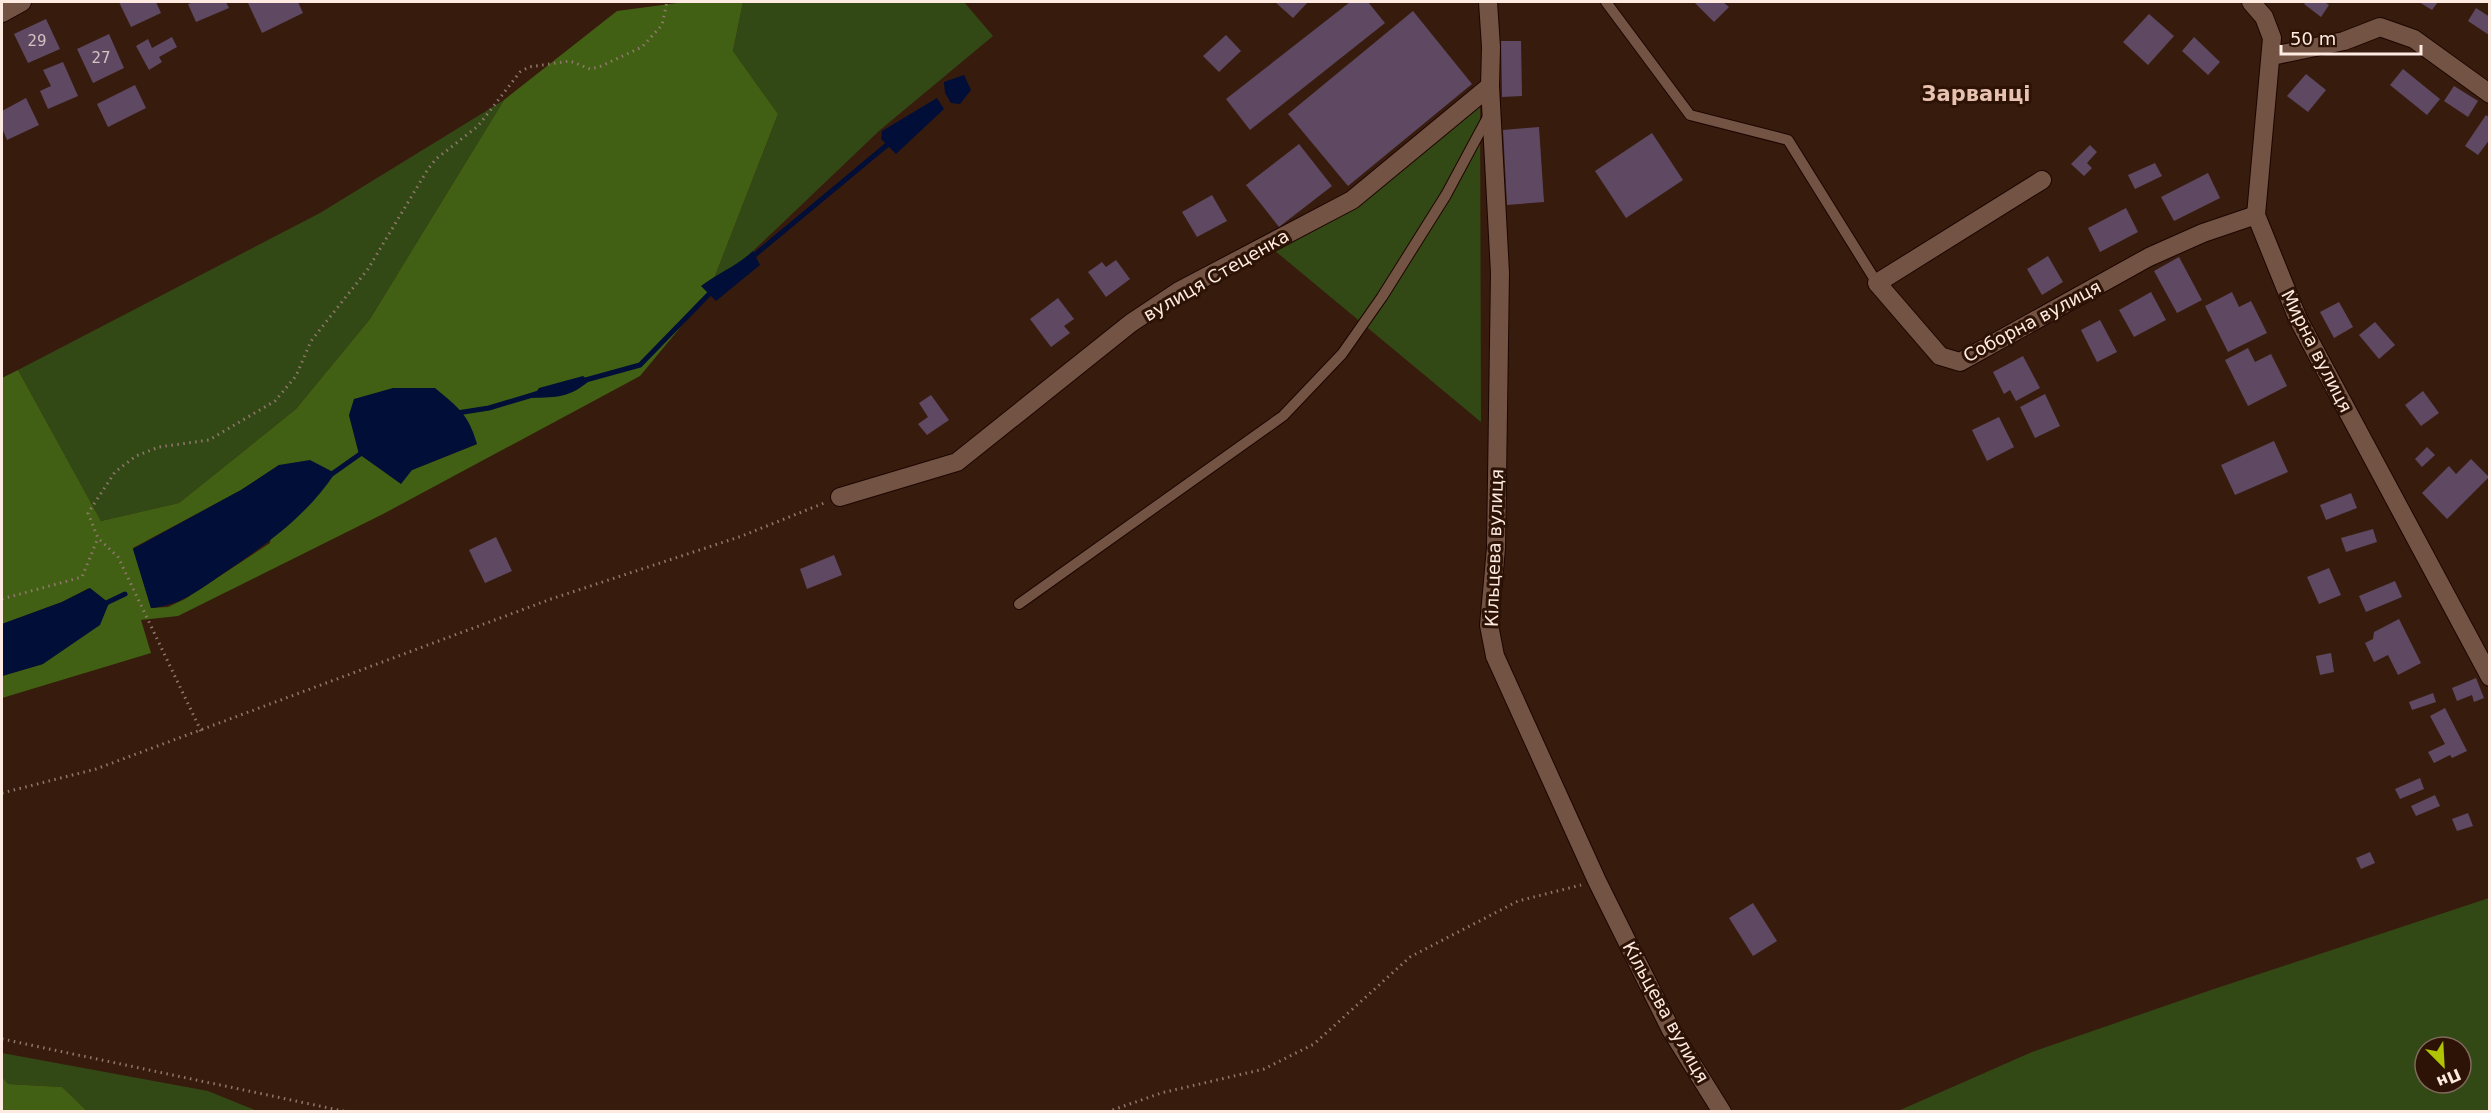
<svg xmlns="http://www.w3.org/2000/svg" width="2491" height="1113" viewBox="0 0 2491 1113" font-family="'DejaVu Sans',sans-serif">
<rect width="100%" height="100%" fill="#371c0e"/>
<g fill="#334915" fill-rule="evenodd">
<path d="M743,2H964L993,36L880,130L708,294L778,114L733,51Z"/>
<path d="M1480,90L1481,422L1262,240L1350,196Z"/>
<path d="M504,100L370,319L296,409L179,503L101,521L18,370L320,213Z"/>
<path d="M2489,898V1111H1898L2032,1052L2211,990ZM2425,1047H2461V1083H2425Z"/>
<path d="M2,1053L208,1091L257,1111H87L62,1087L7,1084L2,1077Z"/>
</g>
<g fill="#416014" fill-rule="evenodd">
<path d="M685,2H743L733,51L778,114L708,294L640,376L383,514L178,616L141,620L151,653L2,698V676L43,664L89,588L62,602L2,624V378L18,370L101,521L179,503L296,409L370,319L504,100L617,11ZM349,415L477,444L412,470L374,464L359,454ZM279,465L270,543L185,599L168,607L151,608L133,548L241,490Z"/>
<path d="M2,1077L8,1084L62,1087L87,1111H2Z"/>
</g>
<g fill="#000e38">
<path d="M964,75L971,90L960,104L951,103L945,93L944,82Z"/>
<path d="M937,98L944,109L896,154L881,139L882,131Z"/>
<path d="M753,251L760,265L716,301L701,286C718,273 737,266 753,251Z"/>
<path d="M583,376L589,381C569,398 557,397 532,398L539,388Z"/>
<path d="M393,388H435C458,407 469,415 477,444L412,470L401,484L359,454L349,415L354,399Z"/>
<path d="M310,460L335,473C306,517 264,546 221,575C199,590 179,606 151,608L133,549L241,490L279,465Z"/>
<path d="M90,588L109,603L100,625L43,664L2,676V624L62,602Z"/>
</g>
<g fill="none" stroke-linecap="round" stroke-linejoin="round">
<g stroke="#000e38" stroke-width="5">
<path d="M750,259L887,145"/>
<path d="M582,381L640,365L713,290"/>
<path d="M457,413L489,408L539,393"/>
<path d="M329,476L363,452"/>
<path d="M102,605L125,594"/>
</g>
</g>
<g fill="#5e4862">
<path d="M119,2H156L161,13L131,27Z"/>
<path d="M194,2H226L229,8L196,22L188,4Z"/>
<path d="M251,2H298L303,13L262,33L248,3Z"/>
<path d="M1275,2H1308L1293,18Z"/>
<path d="M1350,2H1368L1385,23L1250,130L1226,99Z"/>
<path d="M1694,2H1723L1729,7L1714,22Z"/>
<path d="M2306,2H2325L2329,5L2321,17L2304,4Z"/>
<path d="M2419,2H2438L2432,10Z"/>
<path d="M2476,8L2490,17L2489,35L2468,21Z"/>
<path d="M1413,11L1472,84L1348,186L1288,114Z"/>
<path d="M2149,14L2174,36L2148,65L2123,42Z"/>
<path d="M46,19L60,49L28,63L14,34Z"/>
<path d="M109,34L124,68L93,83L77,49Z"/>
<path d="M1226,35L1241,51L1219,72L1203,56Z"/>
<path d="M172,37L177,47L159,57L162,62L149,70L136,46L148,39L152,48Z"/>
<path d="M2194,37L2220,62L2208,75L2182,51Z"/>
<path d="M1501,41H1521L1522,96L1502,97Z"/>
<path d="M63,62L78,96L48,109L40,91L51,86L43,70Z"/>
<path d="M2403,69L2440,99L2427,115L2390,85Z"/>
<path d="M2306,74L2326,90L2308,112L2287,96Z"/>
<path d="M135,85L146,108L108,127L97,104Z"/>
<path d="M2454,86L2478,101L2468,117L2444,101Z"/>
<path d="M26,98L39,125L7,140L2,128V111Z"/>
<path d="M2486,115L2490,118V139L2478,155L2465,146Z"/>
<path d="M1539,127L1544,202L1507,205L1503,130Z"/>
<path d="M1652,133L1683,180L1626,218L1595,171Z"/>
<path d="M1299,144L1332,186L1279,227L1246,185Z"/>
<path d="M2090,145L2097,152L2087,163L2092,168L2084,176L2071,164Z"/>
<path d="M2155,163L2162,176L2135,189L2128,175Z"/>
<path d="M2208,173L2220,198L2174,221L2161,197Z"/>
<path d="M1212,195L1227,221L1197,237L1182,212Z"/>
<path d="M2126,208L2138,232L2100,252L2088,228Z"/>
<path d="M2048,256L2063,282L2042,295L2027,269Z"/>
<path d="M2179,257L2202,300L2177,313L2154,271Z"/>
<path d="M1116,260L1130,279L1106,297L1088,272L1102,262L1106,267Z"/>
<path d="M2151,292L2166,320L2134,337L2119,310Z"/>
<path d="M2232,292L2239,307L2251,301L2267,333L2228,352L2205,306Z"/>
<path d="M1058,298L1074,319L1064,326L1070,333L1051,347L1030,319Z"/>
<path d="M2339,302L2353,327L2334,338L2320,312Z"/>
<path d="M2100,320L2117,352L2097,362L2081,330Z"/>
<path d="M2375,322L2395,345L2379,359L2359,335Z"/>
<path d="M2248,348L2255,362L2271,354L2287,386L2248,406L2225,360Z"/>
<path d="M2023,356L2040,388L2016,401L2010,390L2004,394L1993,372Z"/>
<path d="M2423,391L2439,413L2421,426L2405,405Z"/>
<path d="M2045,394L2060,426L2035,438L2020,407Z"/>
<path d="M931,395L949,420L927,435L918,424L928,417L919,403Z"/>
<path d="M1999,417L2014,447L1987,461L1972,430Z"/>
<path d="M2274,441L2288,472L2235,495L2221,465Z"/>
<path d="M2427,447L2435,455L2422,467L2415,459Z"/>
<path d="M2471,459L2489,477L2447,519L2422,493L2449,466L2456,474Z"/>
<path d="M2351,493L2357,508L2326,520L2320,505Z"/>
<path d="M2373,529L2377,542L2346,552L2341,538Z"/>
<path d="M496,537L512,571L485,583L469,550Z"/>
<path d="M834,555L842,575L807,589L800,569Z"/>
<path d="M2329,568L2341,595L2319,604L2307,577Z"/>
<path d="M2395,581L2402,597L2366,612L2359,596Z"/>
<path d="M2399,619L2421,663L2398,675L2388,655L2374,662L2365,643L2373,639L2374,632Z"/>
<path d="M2331,653L2334,672L2320,675L2316,656Z"/>
<path d="M2476,678L2484,698L2474,702L2472,695L2457,701L2452,688Z"/>
<path d="M2433,693L2436,702L2412,710L2409,702Z"/>
<path d="M2445,708L2467,751L2452,758L2450,755L2434,763L2428,752L2445,744L2430,716Z"/>
<path d="M2420,778L2424,789L2400,799L2395,789Z"/>
<path d="M2435,795L2440,806L2416,816L2411,806Z"/>
<path d="M2468,813L2473,826L2457,831L2452,819Z"/>
<path d="M2370,852L2375,863L2361,869L2356,858Z"/>
<path d="M1753,903L1777,941L1753,956L1729,918Z"/>
</g>
<g fill="none" stroke-linecap="round" stroke-linejoin="round">
<g stroke="#1d0500" stroke-width="12">
<g id="lane">
<path d="M1606,2L1690,115L1788,140L1877,283"/>
<path d="M1019,604L1283,416L1342,354L1382,297L1446,195L1490,113"/>
</g>
</g>
<g stroke="#1d0500" stroke-width="20">
<g id="street">
<path d="M1488,2L1491,47L1490,86L1500,273L1496,548L1489,625L1495,656L1597,881L1671,1030L1722,1112"/>
<path d="M2251,2L2264,17L2272,38L2256,215L2298,319L2490,677"/>
<path d="M2,13L22,2"/>
<path d="M2272,56L2344,41L2380,27L2414,39L2490,94"/>
<path d="M2042,180L1877,283L1940,356L1960,362L2149,257L2203,233L2256,215"/>
<path d="M840,497L957,462L1131,323L1179,291L1352,200L1490,86"/>
</g>
</g>
<g stroke="#90786c" stroke-width="3" stroke-dasharray="1.5 4.5" stroke-linecap="butt">
<path d="M2,599L82,577L98,538"/>
<path d="M201,731L118,557L98,538L88,513L115,472L136,456L159,447L209,440L275,401L296,376L311,341L368,269L428,169L436,159L478,126L520,72L529,67L570,61L590,69L599,67L642,47L662,25L667,2"/>
<path d="M2,793L96,769L551,599L742,536L824,503"/>
<path d="M2,1039L348,1112"/>
<path d="M1107,1112L1161,1093L1264,1069L1314,1044L1410,957L1518,901L1581,885"/>
</g>
<use href="#lane" stroke="#735343" stroke-width="10"/>
<use href="#street" stroke="#735343" stroke-width="18"/>
</g>
<g text-anchor="middle" dominant-baseline="central" stroke-width="6" stroke-linejoin="round" paint-order="stroke">
<g font-size="15" fill="#d6c2c1">
<text x="37" y="41">29</text>
<text x="101" y="58">27</text>
</g>
<g font-size="18" fill="#feeae1" stroke="#2d1305">
<text transform="translate(1216 275) rotate(-30)">вулиця Стеценка</text>
<text transform="translate(2032 321) rotate(-28)">Соборна вулиця</text>
<text transform="translate(2317 351) rotate(63)">Мирна вулиця</text>
<text transform="translate(1494 548) rotate(-88)">Кільцева вулиця</text>
<text transform="translate(1666 1012) rotate(61)">Кільцева вулиця</text>
</g>
<g font-size="21" font-weight="bold" fill="#e8c2b1" stroke="#2d1305">
<text x="1976" y="94">Зарванці</text>
</g>
</g>
<rect width="2491" height="1113" fill="none" stroke="#feeae1" stroke-width="6"/>
<g transform="translate(2443 1065) rotate(156)"><circle r="28" fill="#2d1305" stroke="#81695d" stroke-width="1.5"/>
<path d="M0-4.5L10 22L0 15L-10 22Z" fill="#afc504"/>
<text y="-9" font-size="16" font-weight="bold" text-anchor="middle" fill="#feeae1">Пн</text>
</g>
<path d="M2281 45v9h140v-9" fill="none" stroke="#feeae1" stroke-width="3"/>
<text x="2290" y="45" font-size="18" fill="#feeae1" stroke="#2d1305" stroke-width="4.5" paint-order="stroke">50 m</text>
</svg>
